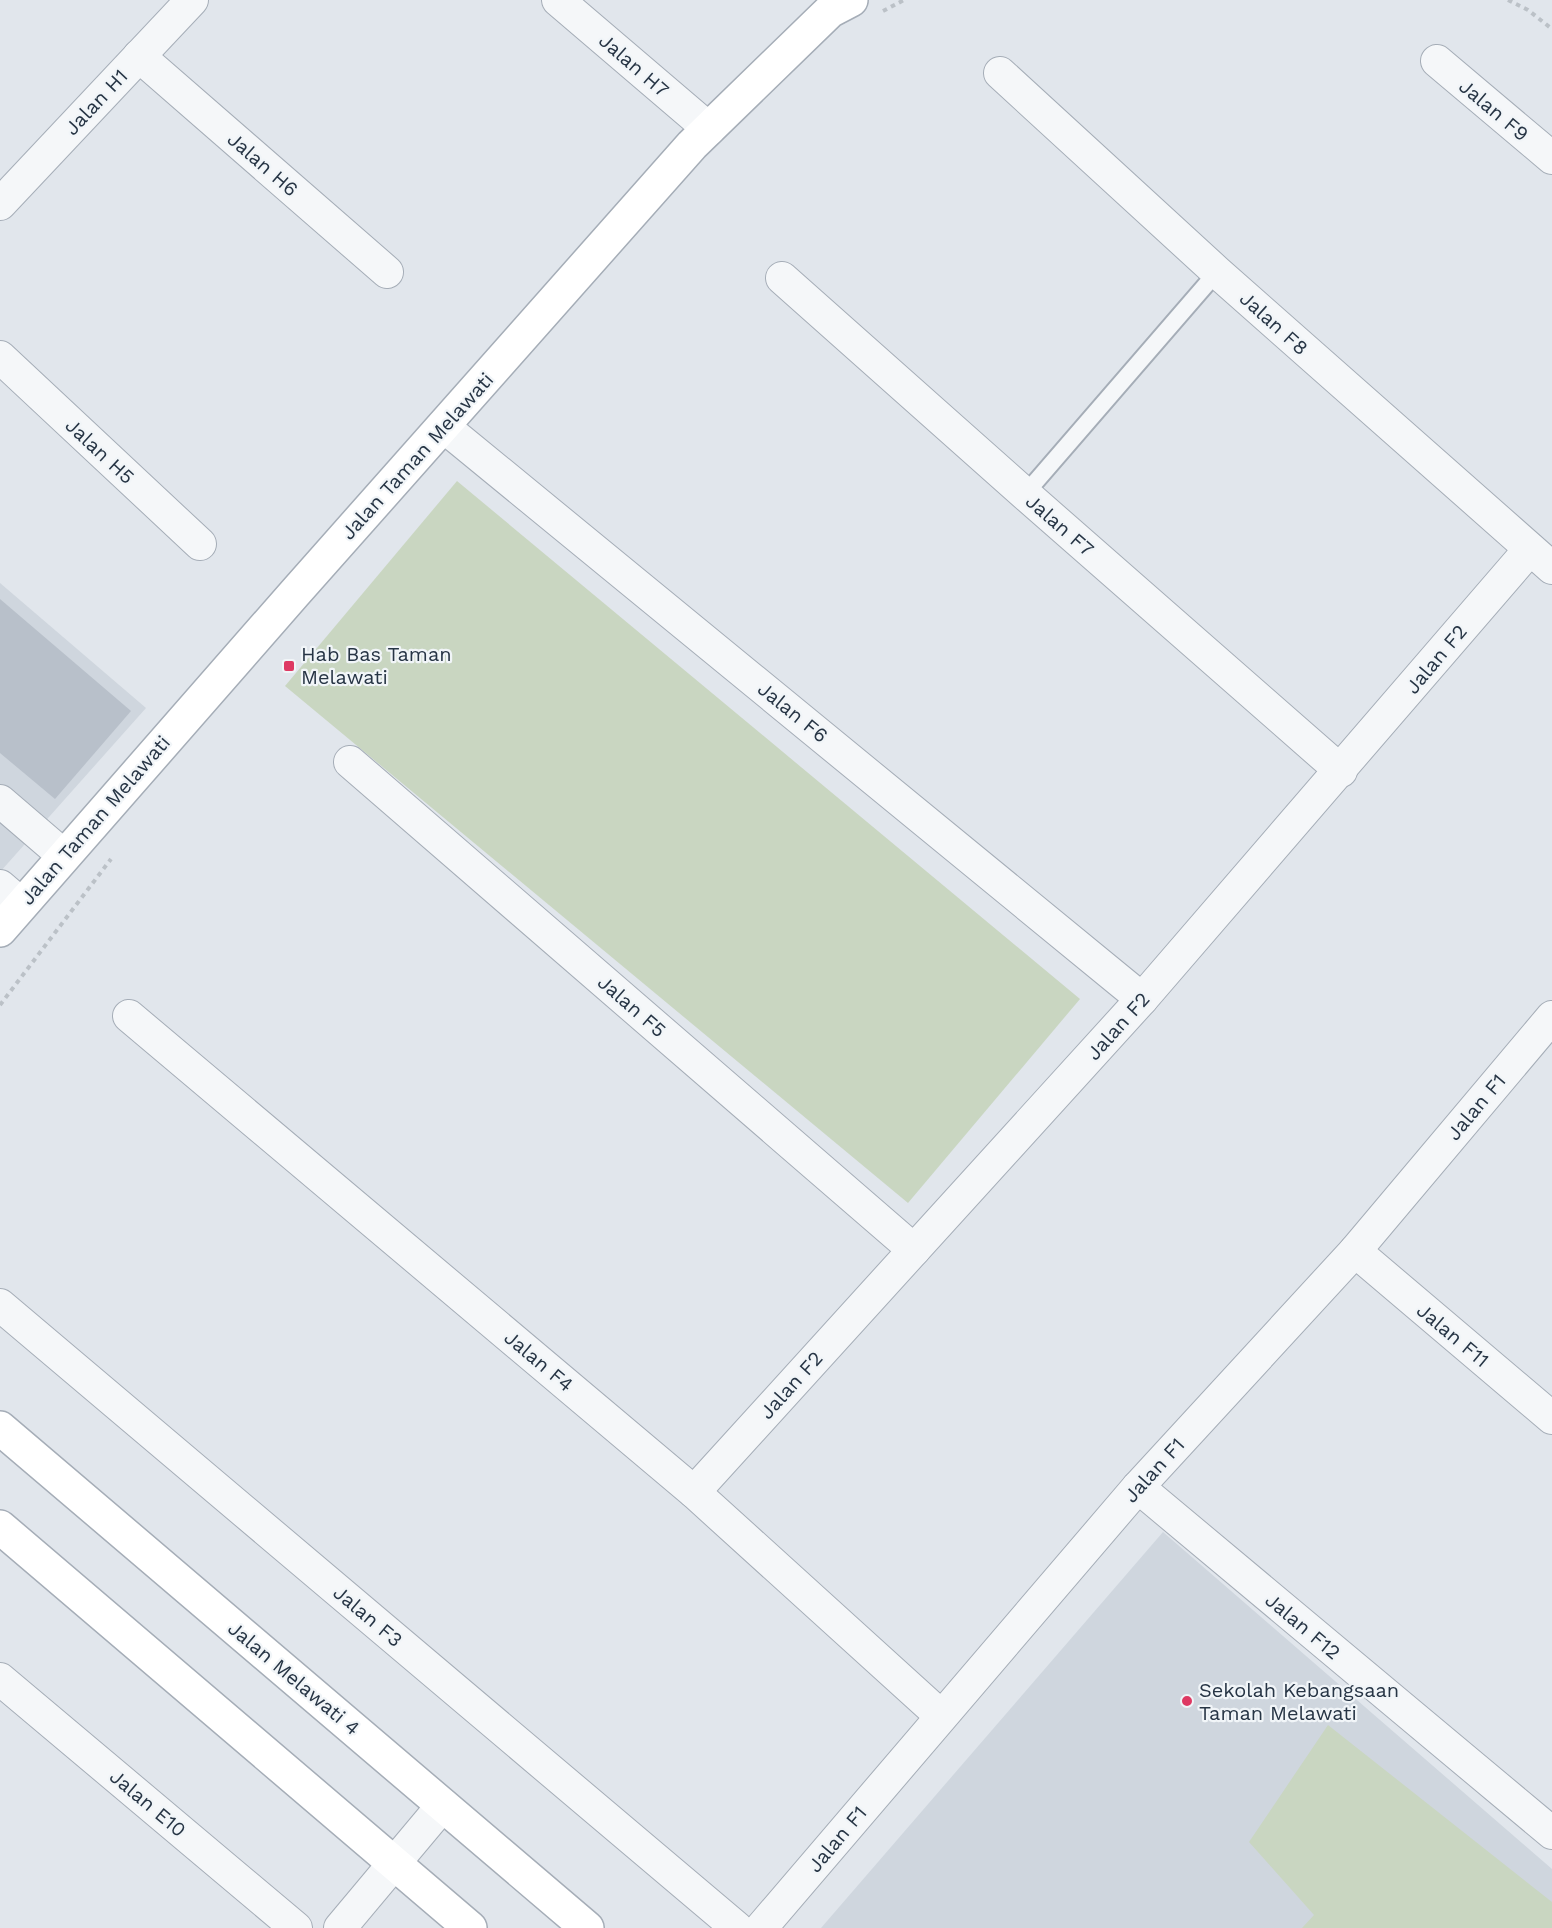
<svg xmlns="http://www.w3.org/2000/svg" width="1552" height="1928" viewBox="0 0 1552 1928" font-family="'Work Sans',sans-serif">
<rect width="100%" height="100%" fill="#e1e6ec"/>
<g fill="#cfd6de">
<path d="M0,583L146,708L0,872Z"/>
<path d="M1163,1532L1552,1869V1928H821Z"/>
</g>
<g fill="#c9d6c1">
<path d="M457,481L1080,999L908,1203L285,686Z"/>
<path d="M1328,1725L1552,1902V1928H1302L1314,1915L1249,1842Z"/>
</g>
<path fill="#b8c0ca" d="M0,599L131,711L55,799L0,753Z"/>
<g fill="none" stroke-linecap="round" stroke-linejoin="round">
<g stroke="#a5adb7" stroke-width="20">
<path id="lane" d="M1025,494L1217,272"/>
</g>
<g stroke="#a5adb7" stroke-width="34">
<g id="street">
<path d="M558,0L709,129"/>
<path d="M139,56L387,272"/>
<path d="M1437,61L1552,158"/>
<path d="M1000,73L1217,272L1552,568"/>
<path d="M0,204L192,0"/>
<path d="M782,278L1025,494L1341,771"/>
<path d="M0,357L200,544"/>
<path d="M443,426L1142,999"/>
<path d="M350,762L914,1250"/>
<path d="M0,801L63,855"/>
<path d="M0,886L21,904"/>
<path d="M129,1016L694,1492L941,1716"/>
<path d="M1355,1251L1552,1418"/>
<path d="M0,1305L737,1928"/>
<path d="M1138,1487L1552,1833"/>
<path d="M694,1492L1142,999L1530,549"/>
<path d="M0,1679L296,1928"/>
<path d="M340,1928L443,1805"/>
<path d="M761,1928L1138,1487L1355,1251L1552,1017"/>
</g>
</g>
<g stroke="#a5adb7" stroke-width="36">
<g id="secondary">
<path d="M0,930L294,594L692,145L830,11L851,0"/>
<path d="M0,1428L587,1928"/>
<path d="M0,1527L470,1928"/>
</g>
</g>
<g stroke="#bbc1c7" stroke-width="4" stroke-dasharray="4.5 4.5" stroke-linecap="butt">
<path d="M1508,0L1528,10L1552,29"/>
<path d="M883,11L904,0"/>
<path d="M0,1005L111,859"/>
</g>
<use href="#lane" stroke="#f5f7f9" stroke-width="16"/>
<use href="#street" stroke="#f5f7f9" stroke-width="32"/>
<use href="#secondary" stroke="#fff" stroke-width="33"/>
</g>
<g fill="#de3963" stroke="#f1f5f8" stroke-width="2">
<rect x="283" y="660" width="12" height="12" rx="3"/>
<circle cx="1187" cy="1701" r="6"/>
</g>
<g text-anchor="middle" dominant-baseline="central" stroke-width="4.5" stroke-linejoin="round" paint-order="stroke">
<g font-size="20" fill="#273545" stroke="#f1f5f8">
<text transform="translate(634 65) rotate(41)">Jalan H7</text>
<text transform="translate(96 102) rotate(-47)">Jalan H1</text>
<text transform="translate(1494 110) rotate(40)">Jalan F9</text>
<text transform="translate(263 164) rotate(41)">Jalan H6</text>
<text transform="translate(1274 323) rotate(42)">Jalan F8</text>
<text transform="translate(100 451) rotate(43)">Jalan H5</text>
<text transform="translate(417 456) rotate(-48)">Jalan Taman Melawati</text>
<text transform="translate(1060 525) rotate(41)">Jalan F7</text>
<text transform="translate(1436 659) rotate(-50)">Jalan F2</text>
<text transform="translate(793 712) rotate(39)">Jalan F6</text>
<text transform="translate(95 820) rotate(-49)">Jalan Taman Melawati</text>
<text transform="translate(632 1006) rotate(41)">Jalan F5</text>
<text transform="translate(1118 1026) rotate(-48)">Jalan F2</text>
<text transform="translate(1476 1107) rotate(-50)">Jalan F1</text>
<text transform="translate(1453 1335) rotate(40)">Jalan F11</text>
<text transform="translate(539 1361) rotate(40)">Jalan F4</text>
<text transform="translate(791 1385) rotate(-48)">Jalan F2</text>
<text transform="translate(1154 1470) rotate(-48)">Jalan F1</text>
<text transform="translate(368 1616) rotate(40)">Jalan F3</text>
<text transform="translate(1303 1626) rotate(40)">Jalan F12</text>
<text transform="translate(294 1678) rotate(40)">Jalan Melawati 4</text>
<text transform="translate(148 1803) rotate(40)">Jalan E10</text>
<text transform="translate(837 1839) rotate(-50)">Jalan F1</text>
</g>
<g font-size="20" fill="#273545" stroke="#f1f5f8" text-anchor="start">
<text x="301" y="654">Hab Bas Taman<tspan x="301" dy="23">Melawati</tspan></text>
<text x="1199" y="1690">Sekolah Kebangsaan<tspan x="1199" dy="23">Taman Melawati</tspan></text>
</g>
</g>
</svg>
